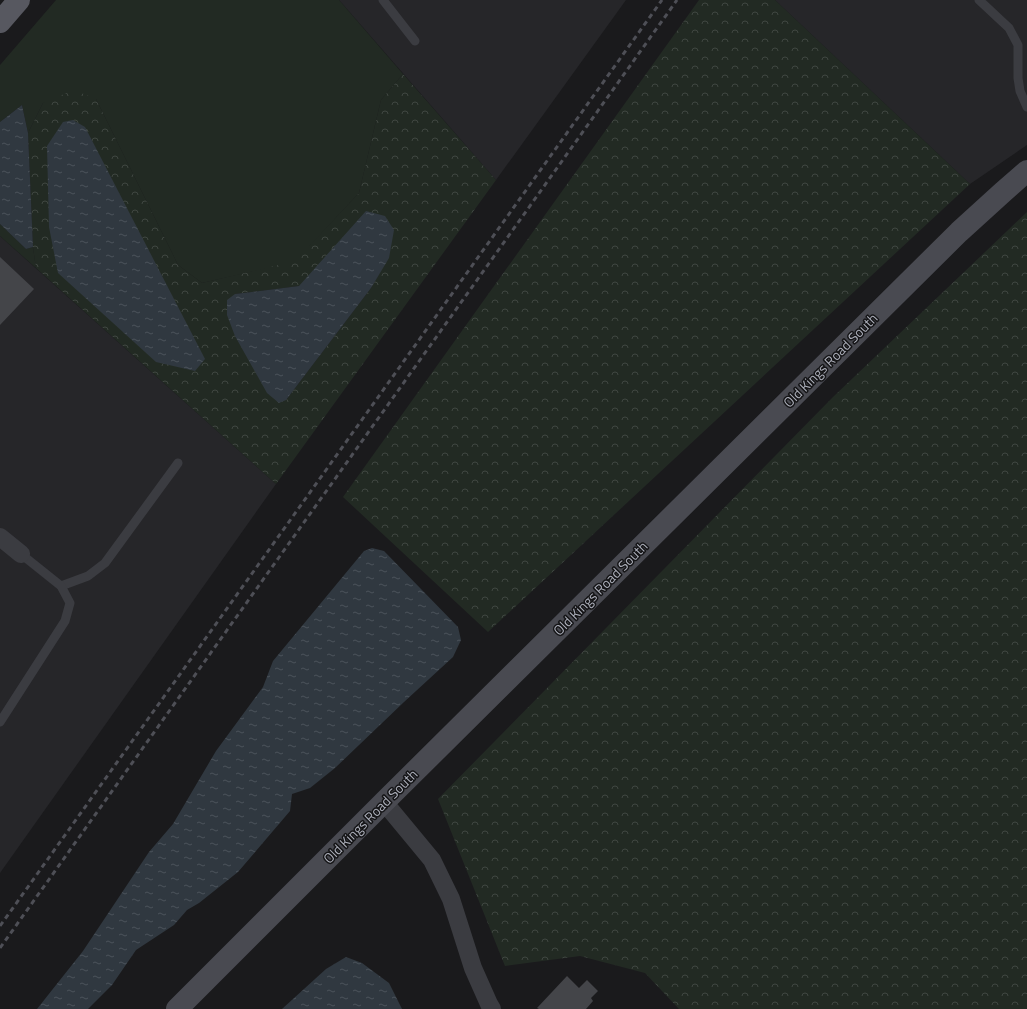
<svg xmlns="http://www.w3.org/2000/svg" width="1027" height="1009" viewBox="0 0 1027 1009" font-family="'Titillium Web',sans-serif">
<defs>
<pattern id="forest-crowns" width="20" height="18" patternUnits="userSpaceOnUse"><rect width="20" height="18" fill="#222a23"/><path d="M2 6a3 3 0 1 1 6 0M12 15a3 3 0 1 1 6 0" fill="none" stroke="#3f4641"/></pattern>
<pattern id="water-ripples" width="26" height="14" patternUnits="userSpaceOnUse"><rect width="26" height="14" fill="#303840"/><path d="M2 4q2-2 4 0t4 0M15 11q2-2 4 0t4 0" fill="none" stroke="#4b525a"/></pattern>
</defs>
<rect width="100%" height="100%" fill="#1a1a1c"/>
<g fill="#262629">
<path d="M339,0H626L496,180Z"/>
<path d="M775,0H1027V145L970,184Z"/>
<path d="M0,236L276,484L0,873Z"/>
</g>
<g fill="#222a23">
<path d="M56,0H339L403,74L381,100L359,193L295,262L202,283L178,265L96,99L43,103L28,133L22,105L0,122V65Z"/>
<path d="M0,224L26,249L33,247L36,268L0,236Z"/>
</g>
<g fill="url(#forest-crowns)" fill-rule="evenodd">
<path d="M699,0H775L970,184L488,632L343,497Z"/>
<path d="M403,74L496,180L276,484L36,268L33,247L28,133L43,103L74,90L96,99L178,265L202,283L295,261L359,193L381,100ZM388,258L371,288L286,400L235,294L299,286Z"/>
<path d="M1027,212V1009H679L645,973L580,956L505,966L438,799L833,397Z"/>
</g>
<g fill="url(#water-ripples)">
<path d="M22,105L28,133L33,247L26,249L0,224V122Z"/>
<path d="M73,120L85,127L205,359L195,371L156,362L58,273L49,227L47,146L63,122Z"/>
<path d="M366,211L385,216L394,230L389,258L371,288L286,400L279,403L267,393L235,336L227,315V300L235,294L299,286Z"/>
<path d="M372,548L384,551L458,627L461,640L453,657L404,702L335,768L310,788L292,794L290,811L238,872L199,903L187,910L174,925L136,950L112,985L88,1009H37L83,951L149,852L173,824L216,751L263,687L273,661L364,551Z"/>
<path d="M346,957L362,963L389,983L402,1009H282L326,969Z"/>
</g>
<g fill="#444549">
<path d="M0,257L34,289L0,325Z"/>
<path d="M567,976L579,988L587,980L598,991L591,998L593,1001L586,1009H539L537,1008Z"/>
</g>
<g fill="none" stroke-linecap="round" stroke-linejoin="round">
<g stroke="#3b3c41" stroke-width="9">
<path d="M383,0L415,41"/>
<path d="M979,0L1009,28L1018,45V78L1020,91L1027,107"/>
<path d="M61,586L88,576L105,563L178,463"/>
<path d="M0,722L65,621L70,603L61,586L21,554"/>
</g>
<g stroke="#3b3c41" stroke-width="18">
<path d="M0,537L21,554"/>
<path d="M384,802L432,860L451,899L473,968L489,1004L492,1009"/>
</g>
<path stroke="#494a51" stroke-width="22" d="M177,1009L384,802L959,232L1003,192L1027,171"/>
<path stroke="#575860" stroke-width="22" d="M0,22L19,0"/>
<g stroke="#4e4f56" stroke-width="3" stroke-dasharray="5 4" stroke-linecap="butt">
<path d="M0,926L662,0"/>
<path d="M0,948L677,0"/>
</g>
</g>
<g text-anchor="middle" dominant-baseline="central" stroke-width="3" stroke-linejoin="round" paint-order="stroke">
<g font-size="14" fill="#adb0bb" stroke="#151517">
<text transform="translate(830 360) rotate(-45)">Old Kings Road South</text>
<text transform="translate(600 588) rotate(-45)">Old Kings Road South</text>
<text transform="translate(370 816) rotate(-45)">Old Kings Road South</text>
</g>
</g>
</svg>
